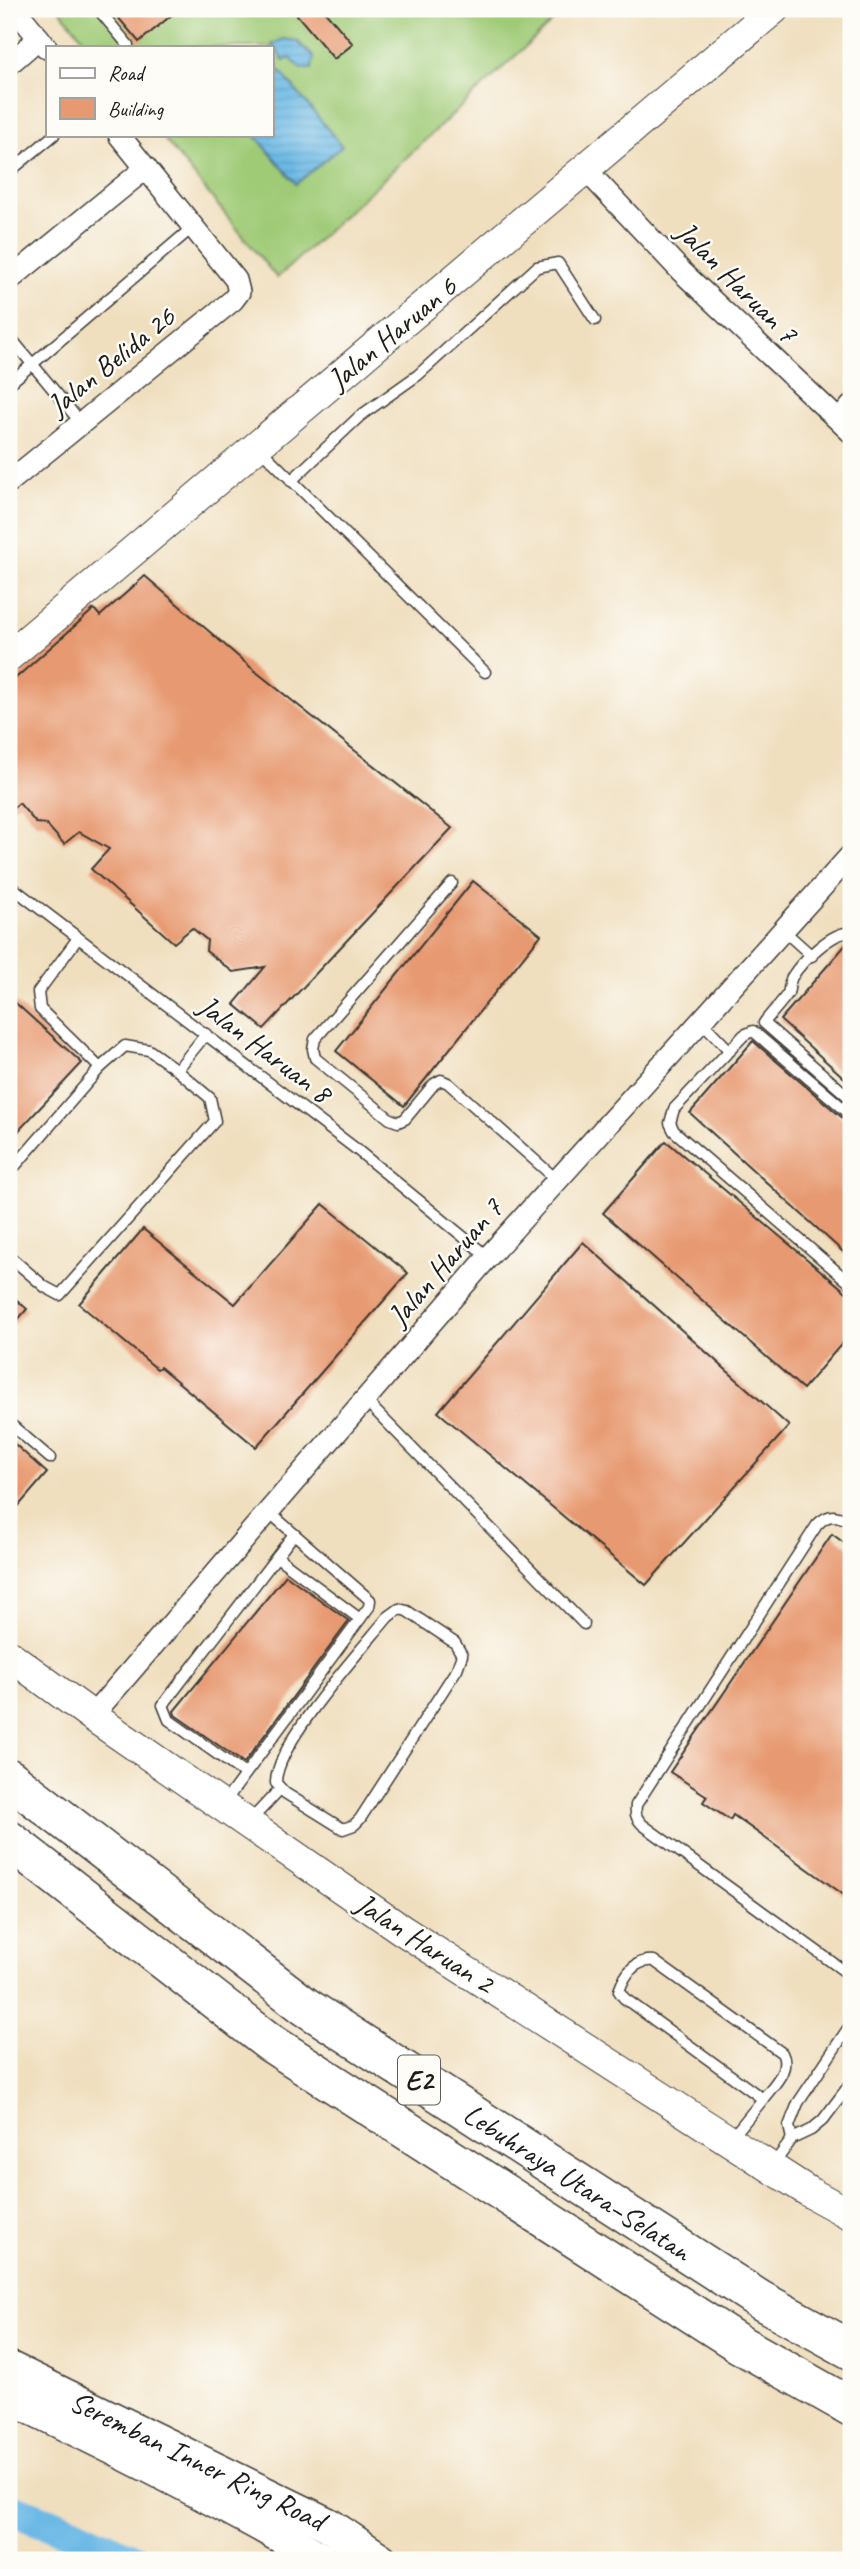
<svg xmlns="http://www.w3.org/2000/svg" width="860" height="2569" viewBox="0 0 860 2569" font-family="Caveat,sans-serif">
<defs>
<pattern id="water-rules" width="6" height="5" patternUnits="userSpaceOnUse" patternTransform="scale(1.75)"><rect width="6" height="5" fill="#6cb9e6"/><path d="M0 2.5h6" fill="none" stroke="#5d9ec5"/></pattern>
</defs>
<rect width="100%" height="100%" fill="#fdfcf7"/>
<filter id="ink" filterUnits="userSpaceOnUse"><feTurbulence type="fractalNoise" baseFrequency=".0143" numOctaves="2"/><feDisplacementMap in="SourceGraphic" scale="14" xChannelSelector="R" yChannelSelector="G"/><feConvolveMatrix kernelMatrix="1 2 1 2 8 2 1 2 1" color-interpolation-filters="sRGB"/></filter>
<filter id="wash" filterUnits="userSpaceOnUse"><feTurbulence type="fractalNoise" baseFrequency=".00686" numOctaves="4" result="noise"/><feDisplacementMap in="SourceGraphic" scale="28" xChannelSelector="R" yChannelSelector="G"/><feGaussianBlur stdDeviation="1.57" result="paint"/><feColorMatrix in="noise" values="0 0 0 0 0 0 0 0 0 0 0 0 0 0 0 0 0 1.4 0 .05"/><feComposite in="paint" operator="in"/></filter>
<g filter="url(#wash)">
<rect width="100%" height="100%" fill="#f0dfbf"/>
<path fill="#9fca76" stroke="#5e7349" stroke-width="2" d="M59,9H566L277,278L161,135H271V47H90Z"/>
<g fill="url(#water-rules)" stroke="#446a81" stroke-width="2">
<path d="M284,39L297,41L314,57L312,69H301L290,58L284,61L272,44Z"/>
<path d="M271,60L342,146L296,184L255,135H271Z"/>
</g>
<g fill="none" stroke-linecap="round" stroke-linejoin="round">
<path stroke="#6cb9e6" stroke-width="33" d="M9,2509L70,2531L134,2560"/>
</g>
<g id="blocks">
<g fill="#e79a71">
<path d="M111,9H179L139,42Z"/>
<path d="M292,9H323L353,44L334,59Z"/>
<path d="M145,576L255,671L452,828L264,1029L234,1004L265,967L233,972L206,951L207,940L192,928L174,943L91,869L109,849L79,832L64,844L46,824L36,823L19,803L9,812V684L94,609L100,616Z"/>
<path d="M473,881L541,935L404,1106L336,1051Z"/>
<path d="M849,941H851V1084L780,1020Z"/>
<path d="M9,997L82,1063L9,1141Z"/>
<path d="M753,1041L846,1121L851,1123V1259L690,1113Z"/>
<path d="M666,1141L851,1296V1333L803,1389L603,1213Z"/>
<path d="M323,1204L408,1273L256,1447L160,1367L157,1369L79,1304L143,1229L235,1304Z"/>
<path d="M583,1242L789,1426L646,1585L438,1412Z"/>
<path d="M9,1293L27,1309L9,1330Z"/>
<path d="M9,1439L47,1473L9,1517Z"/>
<path d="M832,1534L851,1548V1900L733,1815L730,1820L703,1802L707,1796L670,1772Z"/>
<path d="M286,1575L349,1621L244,1763L175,1715L174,1711Z"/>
</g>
</g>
</g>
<g filter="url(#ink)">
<use href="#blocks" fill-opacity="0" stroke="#3c3934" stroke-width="2"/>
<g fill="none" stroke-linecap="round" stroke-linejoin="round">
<g stroke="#3c3934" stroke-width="13">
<g id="lane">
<path d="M98,9L128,45"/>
<path d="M9,172L54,135"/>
<path d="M9,336L81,423"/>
<path d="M9,384L193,227"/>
<path d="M834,418L851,398"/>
<path d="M258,447L485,672"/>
<path d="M291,481L360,416L418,375L537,267L558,263L595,320"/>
<path d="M452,883L315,1039L313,1049L315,1058L390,1119L398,1122L405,1119L434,1084L441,1080L448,1083L557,1180"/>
<path d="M9,885L356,1149L488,1257"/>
<path d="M783,930L812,956"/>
<path d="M851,933C833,930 801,962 792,977C789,982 790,988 788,993C781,1004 771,1013 764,1023L851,1099"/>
<path d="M701,1021L730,1051"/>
<path d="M100,1068L125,1046L149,1050L177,1070"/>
<path d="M851,1115L753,1031L744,1035L674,1109L670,1123L674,1131L851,1284"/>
<path d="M9,1173L100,1068L40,1009L38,992L78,938"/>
<path d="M9,1256L45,1287L60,1295L215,1121L210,1098L177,1070L206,1034"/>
<path d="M366,1401L584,1624"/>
<path d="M9,1423L50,1458"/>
<path d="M851,1522C837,1515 829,1512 817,1525L636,1805C635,1815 636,1818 643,1825L851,1976"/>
<path d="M277,1557L360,1619"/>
<path d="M399,1609L407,1611L455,1643L462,1655L457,1669L360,1819L354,1825L343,1829L285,1793L276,1783C275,1744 361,1650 388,1617Z"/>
<path d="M245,1774L169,1720L163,1705L294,1534"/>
<path d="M224,1803L369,1607L370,1600L269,1512"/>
<path d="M250,1821L280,1789"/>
<path d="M792,2139L789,2126L798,2103L851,2024"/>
<path d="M730,2140L763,2099L624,1998L619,1991C625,1974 635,1959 654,1961L782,2053C791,2070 773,2085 763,2099"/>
<path d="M773,2165L792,2139L811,2130L823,2120L851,2083"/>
</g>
</g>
<g stroke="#3c3934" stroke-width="24">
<g id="street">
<path d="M15,9L47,48"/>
<path d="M9,64L39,38"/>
<path d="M585,169L681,271L851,432"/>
<path d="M9,280L146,168"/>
<path d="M9,482L233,300L239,292L236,280L119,135"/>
<path d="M92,1716L488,1257L851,855"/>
</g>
</g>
<g stroke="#3c3934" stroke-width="32">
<g id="secondary">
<path d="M9,656L774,9"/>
<path d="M9,1655L92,1716L402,1930L809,2192L851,2215"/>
</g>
</g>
<g stroke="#3c3934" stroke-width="36">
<g id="primary">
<path id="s1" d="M9,2368L329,2525L381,2560"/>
<path d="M9,2397C116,2448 221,2501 323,2560"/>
</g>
</g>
<g stroke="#3c3934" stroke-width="41">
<g id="highway">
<path id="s2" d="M9,1778L306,2007L760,2300L851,2350"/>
<path d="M9,1840L269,2042L741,2345L851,2407"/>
</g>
</g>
<use href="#lane" stroke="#fff" stroke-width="10"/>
<use href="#street" stroke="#fff" stroke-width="21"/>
<use href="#secondary" stroke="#fff" stroke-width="30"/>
<use href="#primary" stroke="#fff" stroke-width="33"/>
<use href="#highway" stroke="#fff" stroke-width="38"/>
</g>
</g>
<g text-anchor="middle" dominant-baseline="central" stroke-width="5" stroke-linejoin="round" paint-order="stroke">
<rect fill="#fdfcf7" stroke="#605f5e" stroke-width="2" x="398" y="2055.5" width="42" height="49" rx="5"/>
<g font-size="28" font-weight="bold" fill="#1c1c1c">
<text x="419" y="2080">E2</text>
</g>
<g font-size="30" fill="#1c1c1c" stroke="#fdfcf7">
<text transform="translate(737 282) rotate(45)">Jalan Haruan 7</text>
<text transform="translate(392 333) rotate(-40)">Jalan Haruan 6</text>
<text transform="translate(111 361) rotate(-39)">Jalan Belida 26</text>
<text transform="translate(265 1049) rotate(37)">Jalan Haruan 8</text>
<text transform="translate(445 1262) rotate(-49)">Jalan Haruan 7</text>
<text transform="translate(425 1943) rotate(33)">Jalan Haruan 2</text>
<text stroke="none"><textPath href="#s2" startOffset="698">Lebuhraya Utara–Selatan</textPath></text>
<text stroke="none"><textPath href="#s1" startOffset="210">Seremban Inner Ring Road</textPath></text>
</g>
</g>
<rect width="860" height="2569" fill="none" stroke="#fdfcf7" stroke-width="35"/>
<rect x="46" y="46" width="228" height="91" fill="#fdfcf7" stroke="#a3a29f" stroke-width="2"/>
<rect x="60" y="68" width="35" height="10" fill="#ffffff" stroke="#a3a29f" stroke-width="2"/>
<text x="108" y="80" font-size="21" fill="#1c1c1c">Road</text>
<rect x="60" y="98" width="35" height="21" fill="#e79a71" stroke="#a3a29f" stroke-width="2"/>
<text x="108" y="116" font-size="21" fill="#1c1c1c">Building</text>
</svg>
